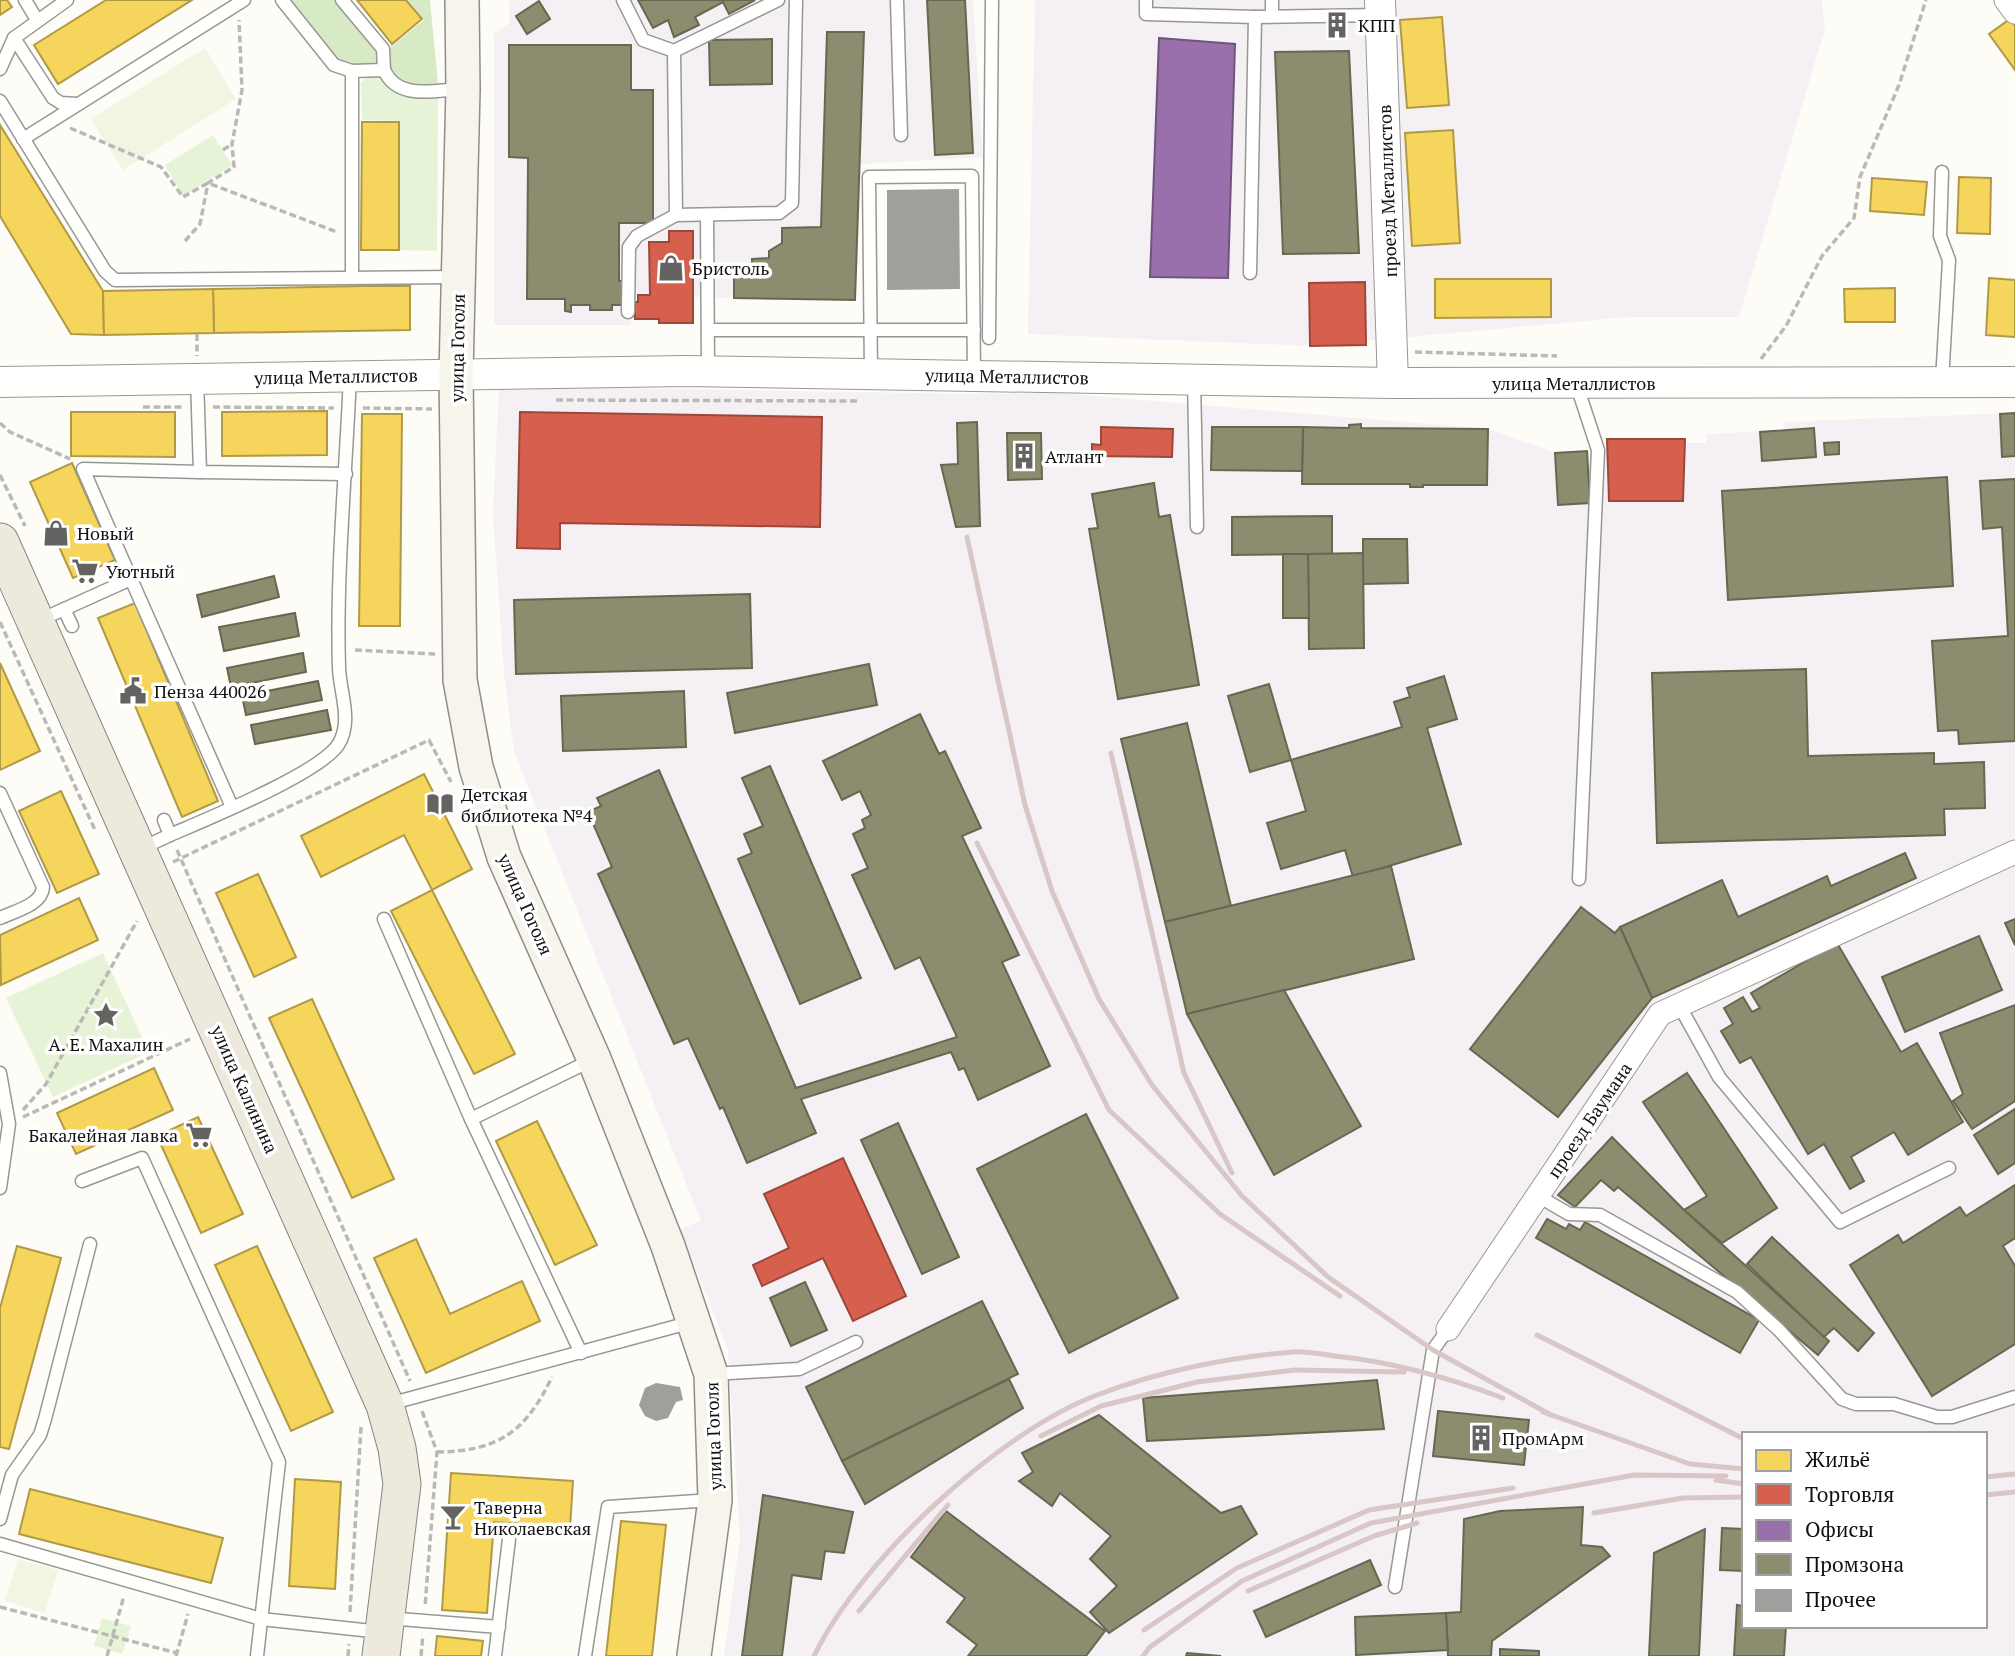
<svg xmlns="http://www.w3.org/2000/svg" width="2015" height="1656" viewBox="0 0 2015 1656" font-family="'PT Serif',serif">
<rect width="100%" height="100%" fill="#fdfcf7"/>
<g fill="#f5f0f3" fill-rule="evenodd">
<path d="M509,0H973L983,157L860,164L855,300L693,297V323H659L658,319H631V325H494V34L510,23Z"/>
<path d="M1035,0H1822L1825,29L1739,317H1628L1310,346L1028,334Z"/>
<path d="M499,386L977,394L1058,393L1488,429L1556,453L1607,449V439H1685V443H1706V434L1784,430L1783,422L2015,413V1656H724L740,1538L728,1350L680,1229L701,1221L514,752L504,673L493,515ZM1744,1434H1985V1626H1744Z"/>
</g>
<g fill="#e7f3d7">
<path d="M368,76H382C392,100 417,95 438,94L437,251L400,250V121L362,120L361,83Z"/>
<path d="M213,135L232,165L183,196L165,165Z"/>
<path d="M103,953L149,1052L53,1097L6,998Z"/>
<path d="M102,1618L131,1626L122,1654L94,1646Z"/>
</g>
<g fill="#d8eac5">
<path d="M285,0H337L379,51L380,68L339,65Z"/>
<path d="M408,0H430L438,84H405L389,69L388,49L424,20Z"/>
</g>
<g fill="#f0f6e1">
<path d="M205,48L236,99L123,170L91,119Z"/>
<path d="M18,1559L58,1570L45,1613L5,1601Z"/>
</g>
<g fill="#f6d55c" stroke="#b19a46" stroke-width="2">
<path d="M0,0H7L12,7L0,15Z"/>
<path d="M106,0H192L58,84L34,45Z"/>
<path d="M357,0H406L422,19L392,44Z"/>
<path d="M1442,17L1449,105L1407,108L1400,20Z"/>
<path d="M2010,19L2015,26V70L1989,34Z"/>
<path d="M362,122H399V250H361Z"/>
<path d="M0,125L103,291L104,335L71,334L0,216Z"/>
<path d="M1453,130L1460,243L1412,246L1405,133Z"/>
<path d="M1959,177L1991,178L1990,234L1957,233Z"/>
<path d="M1872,178L1927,182L1924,215L1870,211Z"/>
<path d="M1989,278L2015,280V337L1986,335Z"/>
<path d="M1435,279H1551V317L1435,318Z"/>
<path d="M362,286H410V330L214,333L213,289Z"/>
<path d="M1895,288V322H1845L1844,289Z"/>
<path d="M213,289L214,333L104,335L103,291Z"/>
<path d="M327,411V455L222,456V412Z"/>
<path d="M71,412H175V457L71,456Z"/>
<path d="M362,414H402L400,626H359Z"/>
<path d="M72,463L115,560L73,578L30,482Z"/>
<path d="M135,603L218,801L182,817L98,618Z"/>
<path d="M0,663L40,751L0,770Z"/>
<path d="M424,774L472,869L432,890L404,835L321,877L301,836Z"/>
<path d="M61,791L99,874L57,893L19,811Z"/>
<path d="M258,874L296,957L254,977L216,893Z"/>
<path d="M432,890L515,1054L474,1074L391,911Z"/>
<path d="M79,898L98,940L1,985L0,935Z"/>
<path d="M312,999L394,1179L352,1198L269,1018Z"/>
<path d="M154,1068L173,1110L76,1154L57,1113Z"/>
<path d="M198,1117L243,1214L201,1233L157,1136Z"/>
<path d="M537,1121L597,1245L555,1265L496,1141Z"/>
<path d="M416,1239L450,1314L522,1281L540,1321L426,1373L374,1258Z"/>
<path d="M17,1246L61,1258L9,1449L0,1447V1308Z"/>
<path d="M257,1246L333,1412L291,1431L215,1265Z"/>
<path d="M451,1473L573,1481L570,1527L494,1522L487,1613L442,1610Z"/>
<path d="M295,1479L341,1482L335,1589L289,1586Z"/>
<path d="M30,1489L223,1538L211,1583L19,1534Z"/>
<path d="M621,1521L666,1525L652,1656H606Z"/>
<path d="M437,1636L483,1641L481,1656H435Z"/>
</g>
<g fill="#d6604d" stroke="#9b483b" stroke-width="2">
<path d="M669,231H693V323H659V319H635V302H638V295H650L649,242H669Z"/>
<path d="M1365,282L1366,345L1310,346L1309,283Z"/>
<path d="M520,412L822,417L820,527L560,523V549L517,548Z"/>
<path d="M1101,427L1173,429L1172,457L1092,456V444L1101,445Z"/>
<path d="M1607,439H1685L1683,501H1609Z"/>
<path d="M843,1158L906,1296L853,1321L823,1258L762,1286L753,1265L789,1248L764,1194Z"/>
</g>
<path fill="#9970ab" stroke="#70547d" stroke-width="2" d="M1159,38L1235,44L1228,278L1150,277Z"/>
<g fill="#8c8c6e" stroke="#676752" stroke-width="2">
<path d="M638,0H755L729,14L723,2L695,17L699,25L674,37L668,20L653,28Z"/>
<path d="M927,0H965L973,153L935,155Z"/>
<path d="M539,1L550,19L527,34L516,16Z"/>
<path d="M1341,19L1342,30L1334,31L1332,20Z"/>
<path d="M827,32H864L855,300L734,298V268H752V259L769,258V251L782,243V228L821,227Z"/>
<path d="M772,39V84L710,85L709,40Z"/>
<path d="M509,45H631V90H653V223H619V281H625V305H612V310H590V305H571V312L565,311V299H527L528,158L509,157Z"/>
<path d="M1349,51L1359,253L1283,254L1275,52Z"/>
<path d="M2015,413V456L2002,457L2000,414Z"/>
<path d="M977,422L980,526L956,527L941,465L958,464L957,423Z"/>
<path d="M1361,424V428L1488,429L1487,485H1423V487H1410V484H1302L1303,427L1349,428V425Z"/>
<path d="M1212,427H1303L1302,471L1211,470Z"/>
<path d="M1814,428L1816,457L1762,461L1760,432Z"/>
<path d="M1007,433H1041L1042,479L1008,480Z"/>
<path d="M1839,442V454L1825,455L1824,443Z"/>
<path d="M1587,451L1590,503L1558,505L1555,453Z"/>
<path d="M1947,477L1953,586L1728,600L1722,491Z"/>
<path d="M2015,479V741L1959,744L1958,730L1938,731L1932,641L2008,636L2002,527L1983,529L1980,481Z"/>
<path d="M1154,483L1159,517L1170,515L1199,685L1118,699L1089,529L1098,528L1092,494Z"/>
<path d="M1332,516V554L1232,555V517Z"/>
<path d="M1363,539H1407L1408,583L1363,584Z"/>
<path d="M1363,553L1364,648L1309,649L1308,554Z"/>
<path d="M1283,554H1308L1309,618H1283Z"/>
<path d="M274,576L279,597L202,617L197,595Z"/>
<path d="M750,594L752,668L516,674L514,600Z"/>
<path d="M295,613L299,636L224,651L219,627Z"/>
<path d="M303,653L306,672L231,687L227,668Z"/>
<path d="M869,664L877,705L735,733L727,693Z"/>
<path d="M1806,669L1808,756L1934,753V764L1984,762L1985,808L1944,809L1945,835L1657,843L1652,673Z"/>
<path d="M1444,676L1457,719L1427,728L1461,844L1353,877L1345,850L1281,869L1267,823L1306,811L1291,760L1402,727L1394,702L1410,697L1407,688Z"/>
<path d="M318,681L322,700L246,715L242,696Z"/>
<path d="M1269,684L1291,760L1250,772L1228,696Z"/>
<path d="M684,691L686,747L563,751L561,696Z"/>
<path d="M327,710L331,730L255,744L251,725Z"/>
<path d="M920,714L939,754L945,751L981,828L962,836L1019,955L1002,962L1050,1066L978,1100L964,1068L959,1070L951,1052L801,1099L816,1133L747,1163L723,1107L720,1109L688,1038L674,1044L598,874L612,867L588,812L601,806L597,798L659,770L796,1088L957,1037L920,957L895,969L852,875L868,868L853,834L865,828L862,820L871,815L860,791L842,800L823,761Z"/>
<path d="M1187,723L1231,906L1165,922L1121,739Z"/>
<path d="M770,766L861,978L800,1004L738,859L752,853L744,834L763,826L742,778Z"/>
<path d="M1905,853L1916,878L1652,998L1620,927L1722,880L1738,917L1827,876L1831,886Z"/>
<path d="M1391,866L1414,959L1187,1014L1165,922Z"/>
<path d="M1581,907L1615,933L1620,927L1652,998L1558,1117L1470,1049Z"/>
<path d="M2015,919V945L2005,923Z"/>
<path d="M1979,936L2002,990L1905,1032L1882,977Z"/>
<path d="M1837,943L1901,1052L1917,1043L1963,1122L1908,1155L1894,1132L1851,1157L1864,1181L1850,1189L1824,1144L1808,1154L1751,1057L1740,1063L1721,1031L1733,1024L1724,1008L1743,997L1752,1012L1760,1008L1751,993Z"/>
<path d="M1284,990L1361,1126L1274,1175L1187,1014Z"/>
<path d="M2015,1005V1101L1972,1129L1953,1101L1963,1094L1940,1033Z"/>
<path d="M1687,1073L1777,1208L1722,1243L1684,1210L1707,1196L1643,1102Z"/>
<path d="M2015,1109V1163L1998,1174L1974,1135Z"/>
<path d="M1086,1114L1178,1298L1069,1353L977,1169Z"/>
<path d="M898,1123L959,1257L922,1274L861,1140Z"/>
<path d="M1612,1137L1684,1210L1829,1341L1818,1355L1618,1187L1614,1191L1601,1180L1575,1207L1558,1195Z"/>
<path d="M2015,1185V1238L2003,1246L2015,1266V1344L1932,1396L1850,1265L1898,1235L1903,1243L1960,1207L1966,1216Z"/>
<path d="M1547,1219L1566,1229L1569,1224L1580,1230L1585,1222L1759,1320L1740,1353L1536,1238Z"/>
<path d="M1772,1237L1874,1333L1858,1351L1834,1328L1824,1337L1747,1264Z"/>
<path d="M805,1282L827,1330L791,1346L770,1298Z"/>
<path d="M982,1301L1018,1374L842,1461L806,1387Z"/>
<path d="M1009,1379L1023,1408L865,1504L842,1461Z"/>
<path d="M1377,1380L1384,1429L1147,1441L1143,1398Z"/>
<path d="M1438,1411L1529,1420L1524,1465L1433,1456Z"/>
<path d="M1099,1415L1221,1513L1241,1506L1257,1534L1109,1633L1090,1612L1117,1586L1090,1559L1111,1536L1060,1493L1052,1506L1019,1481L1033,1472L1022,1453Z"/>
<path d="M763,1495L853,1512L844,1553L825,1551L821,1579L792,1575L782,1656H742Z"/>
<path d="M1583,1507L1581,1545L1602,1547L1610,1556L1492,1641L1491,1656H1448L1446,1613L1461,1612L1464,1519L1500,1511Z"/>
<path d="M946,1511L1105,1631L1086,1656H968L977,1645L947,1622L965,1598L911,1557Z"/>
<path d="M1722,1528L1744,1529V1571L1720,1570Z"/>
<path d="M1705,1529L1699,1656H1649L1654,1553Z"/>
<path d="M1370,1560L1381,1585L1266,1637L1254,1611Z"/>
<path d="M1737,1605L1744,1606V1626H1786L1784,1656H1734Z"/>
<path d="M1446,1613L1448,1650L1356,1655L1355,1617Z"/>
<path d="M1500,1649L1539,1651V1656H1500Z"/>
<path d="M1187,1653L1221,1656H1186Z"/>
</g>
<g fill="#a19f9c">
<path d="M959,189L960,289L887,290V190Z"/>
<path d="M656,1383L680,1387L683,1400L676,1402L668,1418L656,1421L645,1416L639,1405L645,1388Z"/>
</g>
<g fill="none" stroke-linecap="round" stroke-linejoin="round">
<g stroke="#979795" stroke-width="15">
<g id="service">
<path d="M25,0L37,20"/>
<path d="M282,0L334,65L352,71L384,70C398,101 434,90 463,89"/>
<path d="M342,0L383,49L384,70"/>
<path d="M623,0L643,40L674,51L778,0"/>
<path d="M897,0L901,135"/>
<path d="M1146,0V14L1255,17L1380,15"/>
<path d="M1272,0V15"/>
<path d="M14,38L53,98L61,103L78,104"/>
<path d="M674,51L676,215"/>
<path d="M0,69L14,38L67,0"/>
<path d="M352,71V277"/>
<path d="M0,101L105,271L115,280L458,277"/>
<path d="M23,139L244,0"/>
<path d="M707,215L708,371"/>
<path d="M1250,273L1255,17"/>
<path d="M628,312L629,247L637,236L676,215L779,213L792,203L796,0"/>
<path d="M708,330H974"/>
<path d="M989,338L992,0"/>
<path d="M871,374L869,177L972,176L974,376"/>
<path d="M197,378L200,472L346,474"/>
<path d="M1194,380L1197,527"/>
<path d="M1942,381L1949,260L1940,236L1942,172"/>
<path d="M1576,383L1598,450L1579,879"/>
<path d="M131,579L232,807"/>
<path d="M64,609L72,626"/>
<path d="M40,620L131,579L83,469L200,472"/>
<path d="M0,793L43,887C42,905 15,911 0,918"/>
<path d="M170,835C207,819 318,774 338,745C353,722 340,693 339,668C336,573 346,471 350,376"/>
<path d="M142,848L170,835L164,820"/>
<path d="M384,919L471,1119"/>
<path d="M1679,1005L1719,1077L1840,1222L1949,1168"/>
<path d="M0,1073L9,1124L0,1188"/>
<path d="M82,1181L142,1158L279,1462L257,1656"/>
<path d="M1538,1196L1569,1214L1600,1215L1737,1292L1779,1330L1842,1399L1856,1404H1894L1937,1417H1952L2015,1397"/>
<path d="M581,1353L471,1119L594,1059"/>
<path d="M712,1374L799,1369L856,1342"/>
<path d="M389,1404L692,1322"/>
<path d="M0,1519L12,1475L40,1435L45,1419L90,1244"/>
<path d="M0,1544L261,1619L381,1632"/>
<path d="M1395,1587L1433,1350L1448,1329"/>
<path d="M387,1618L499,1627"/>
<path d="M495,1656L509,1539"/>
<path d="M585,1656L608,1507L712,1500"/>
</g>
</g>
<g stroke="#979795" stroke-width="25">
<g id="minor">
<path d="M2006,0L2015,12"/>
<path d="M1448,1329L1660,1014L2015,852"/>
</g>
</g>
<g stroke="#979795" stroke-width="32">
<g id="tertiary">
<path d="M1380,0L1393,383"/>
<path d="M0,382L685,371L1393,383L2015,382"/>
</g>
</g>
<g stroke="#8e8d8b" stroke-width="36">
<path id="secondary" d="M462,0L463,89L456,374L460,680L476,767L504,857L594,1059L668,1246L711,1374L715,1500L694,1656"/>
</g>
<g stroke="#858482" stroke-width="39">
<path id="primary" d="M0,542L385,1405L397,1448L402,1484L381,1656"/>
</g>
<g stroke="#b9b9b8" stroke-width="3.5" stroke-dasharray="7 3.5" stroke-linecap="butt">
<path d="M70,128L161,167L183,197L208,183L337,232"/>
<path d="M223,150L232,144"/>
<path d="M185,241L200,224L208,183L234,167L232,144L242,90L239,20"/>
<path d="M197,334V356"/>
<path d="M1415,352L1557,356"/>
<path d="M1761,359L1786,326L1822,256L1854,218L1860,177L1899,85L1926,0"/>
<path d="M556,400L859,401"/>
<path d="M143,407H184"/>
<path d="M213,407L334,408"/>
<path d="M363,408L432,409"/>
<path d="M0,423L10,432L70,459"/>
<path d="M0,475L25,526"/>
<path d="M0,622L95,830"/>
<path d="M355,650L435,654"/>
<path d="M177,850L410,1381"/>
<path d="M173,862L429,740L451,782"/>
<path d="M23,1110L46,1084L137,921"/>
<path d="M23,1117L190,1039"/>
<path d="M422,1411L437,1452L425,1607"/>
<path d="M437,1452C498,1451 525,1433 552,1377"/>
<path d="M0,1607L177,1653"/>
<path d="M350,1612L361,1427"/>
<path d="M107,1656L124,1596"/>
<path d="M176,1656L188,1614"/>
<path d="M348,1656L349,1644"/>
<path d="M421,1656L423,1635"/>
</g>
<use href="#service" stroke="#fffffe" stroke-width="12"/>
<use href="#minor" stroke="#fffffe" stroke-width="23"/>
<use href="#tertiary" stroke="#fffffe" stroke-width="30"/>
<use href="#secondary" stroke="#f6f4eb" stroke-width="33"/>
<use href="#primary" stroke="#ede9dc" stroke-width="37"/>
<g stroke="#d9c6c7" stroke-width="5">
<path d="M967,537L1025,805L1052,891L1099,999L1152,1085L1242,1196L1328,1277L1433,1350L1551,1415"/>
<path d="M1111,753L1184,1073L1232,1173"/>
<path d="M977,843L1109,1110L1220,1214L1340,1296"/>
<path d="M1537,1335L1744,1439"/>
<path d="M1543,1412L1690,1464L1744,1469"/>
<path d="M1041,1436L1101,1406L1197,1382L1295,1370L1404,1372"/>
<path d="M1985,1477L2015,1474"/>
<path d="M1716,1480L1744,1484"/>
<path d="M1985,1495L2015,1492"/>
<path d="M1594,1513L1683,1498L1744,1497"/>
<path d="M1248,1591L1374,1536L1417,1523"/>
<path d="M859,1611L948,1505"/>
<path d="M1144,1630L1237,1568L1369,1510L1513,1488"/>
<path d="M814,1656C860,1561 997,1433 1097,1395C1157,1372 1228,1357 1293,1352C1306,1351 1321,1354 1335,1356C1394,1362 1447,1377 1503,1398"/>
<path d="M1143,1656L1150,1647L1242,1581L1371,1523L1634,1475L1726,1476"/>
</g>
</g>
<defs>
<g id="building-bare" transform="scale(2.1)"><path d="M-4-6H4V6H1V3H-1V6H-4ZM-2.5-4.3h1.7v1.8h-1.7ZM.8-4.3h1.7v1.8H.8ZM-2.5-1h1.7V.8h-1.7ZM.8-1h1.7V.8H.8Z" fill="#646362" stroke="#fff" stroke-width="2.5" paint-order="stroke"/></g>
<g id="shop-bare" transform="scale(2.1)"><path d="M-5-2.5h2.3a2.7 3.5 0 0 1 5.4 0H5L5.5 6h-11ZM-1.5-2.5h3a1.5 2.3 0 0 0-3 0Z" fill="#646362" stroke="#fff" stroke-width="2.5" paint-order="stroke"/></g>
<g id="supermarket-bare" transform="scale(2.1)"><path d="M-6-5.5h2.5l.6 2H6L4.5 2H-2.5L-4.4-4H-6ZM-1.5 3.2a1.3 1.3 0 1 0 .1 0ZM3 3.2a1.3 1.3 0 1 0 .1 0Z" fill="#646362" stroke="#fff" stroke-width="2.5" paint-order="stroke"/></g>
<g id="civic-bare" transform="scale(2.1)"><path d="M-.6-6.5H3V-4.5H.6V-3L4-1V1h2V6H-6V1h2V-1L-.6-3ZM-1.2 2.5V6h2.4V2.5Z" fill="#646362" stroke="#fff" stroke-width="2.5" paint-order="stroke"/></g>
<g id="library-bare" transform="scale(2.1)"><path d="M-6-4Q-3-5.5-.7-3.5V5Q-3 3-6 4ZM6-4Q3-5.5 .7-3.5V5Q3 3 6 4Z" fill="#646362" stroke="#fff" stroke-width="2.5" paint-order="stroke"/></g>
<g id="sight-bare" transform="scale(2.1)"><path d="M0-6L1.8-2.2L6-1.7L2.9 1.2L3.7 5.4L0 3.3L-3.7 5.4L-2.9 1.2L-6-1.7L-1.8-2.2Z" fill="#646362" stroke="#fff" stroke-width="2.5" paint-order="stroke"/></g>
<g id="bar-bare" transform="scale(2.1)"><path d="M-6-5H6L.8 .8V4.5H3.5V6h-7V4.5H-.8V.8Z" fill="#646362" stroke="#fff" stroke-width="2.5" paint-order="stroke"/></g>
</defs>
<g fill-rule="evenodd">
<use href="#building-bare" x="1337" y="25"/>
<use href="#shop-bare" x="671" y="268"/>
<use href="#building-bare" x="1024" y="456"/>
<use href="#shop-bare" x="56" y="533"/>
<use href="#supermarket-bare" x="85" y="571"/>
<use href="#civic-bare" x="133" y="691"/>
<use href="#library-bare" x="440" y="804"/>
<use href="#sight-bare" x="106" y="1015"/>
<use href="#supermarket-bare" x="199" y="1135"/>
<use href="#building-bare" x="1481" y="1438"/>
<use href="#bar-bare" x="453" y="1517"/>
</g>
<g text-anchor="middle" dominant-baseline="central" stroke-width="7" stroke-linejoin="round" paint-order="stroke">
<g font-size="18" fill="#111" stroke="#fff" text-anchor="start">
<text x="1358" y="25">КПП</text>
<text x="692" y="268">Бристоль</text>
<text x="1045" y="456">Атлант</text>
<text x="77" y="533">Новый</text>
<text x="106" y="571">Уютный</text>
<text x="154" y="691">Пенза 440026</text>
<text x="461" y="794">Детская<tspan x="461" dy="21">библиотека №4</tspan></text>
<text x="106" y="1044" text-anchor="middle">А. Е. Махалин</text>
<text x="178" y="1135" text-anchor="end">Бакалейная лавка</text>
<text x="1502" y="1438">ПромАрм</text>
<text x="474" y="1507">Таверна<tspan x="474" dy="21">Николаевская</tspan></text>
</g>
<g font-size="18" fill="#111" stroke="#fff">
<text transform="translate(1387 191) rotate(-92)">проезд Металлистов</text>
<text transform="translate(457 348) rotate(-89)">улица Гоголя</text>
<text transform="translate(336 376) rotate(-1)">улица Металлистов</text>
<text transform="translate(1007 376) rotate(1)">улица Металлистов</text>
<text x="1574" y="383">улица Металлистов</text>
<text transform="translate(526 904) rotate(66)">улица Гоголя</text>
<text transform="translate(245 1089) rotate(66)">улица Калинина</text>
<text transform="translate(1589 1120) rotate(-56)">проезд Баумана</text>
<text transform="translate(713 1436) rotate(-92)">улица Гоголя</text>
</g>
</g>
<rect x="1742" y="1432" width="245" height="196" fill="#ffffff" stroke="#a0a0a0" stroke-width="2"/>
<rect x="1756" y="1450" width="35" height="21" fill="#f6d55c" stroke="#a0a0a0" stroke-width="2"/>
<text x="1805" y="1467" font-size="21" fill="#111111">Жильё</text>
<rect x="1756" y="1484" width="35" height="21" fill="#d6604d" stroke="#a0a0a0" stroke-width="2"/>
<text x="1805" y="1502" font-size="21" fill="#111111">Торговля</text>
<rect x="1756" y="1520" width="35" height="21" fill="#9970ab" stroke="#a0a0a0" stroke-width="2"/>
<text x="1805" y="1537" font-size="21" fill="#111111">Офисы</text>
<rect x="1756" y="1554" width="35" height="21" fill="#8c8c6e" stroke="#a0a0a0" stroke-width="2"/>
<text x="1805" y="1572" font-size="21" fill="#111111">Промзона</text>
<rect x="1756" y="1590" width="35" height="21" fill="#a19f9c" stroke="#a0a0a0" stroke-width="2"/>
<text x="1805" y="1607" font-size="21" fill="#111111">Прочее</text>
</svg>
